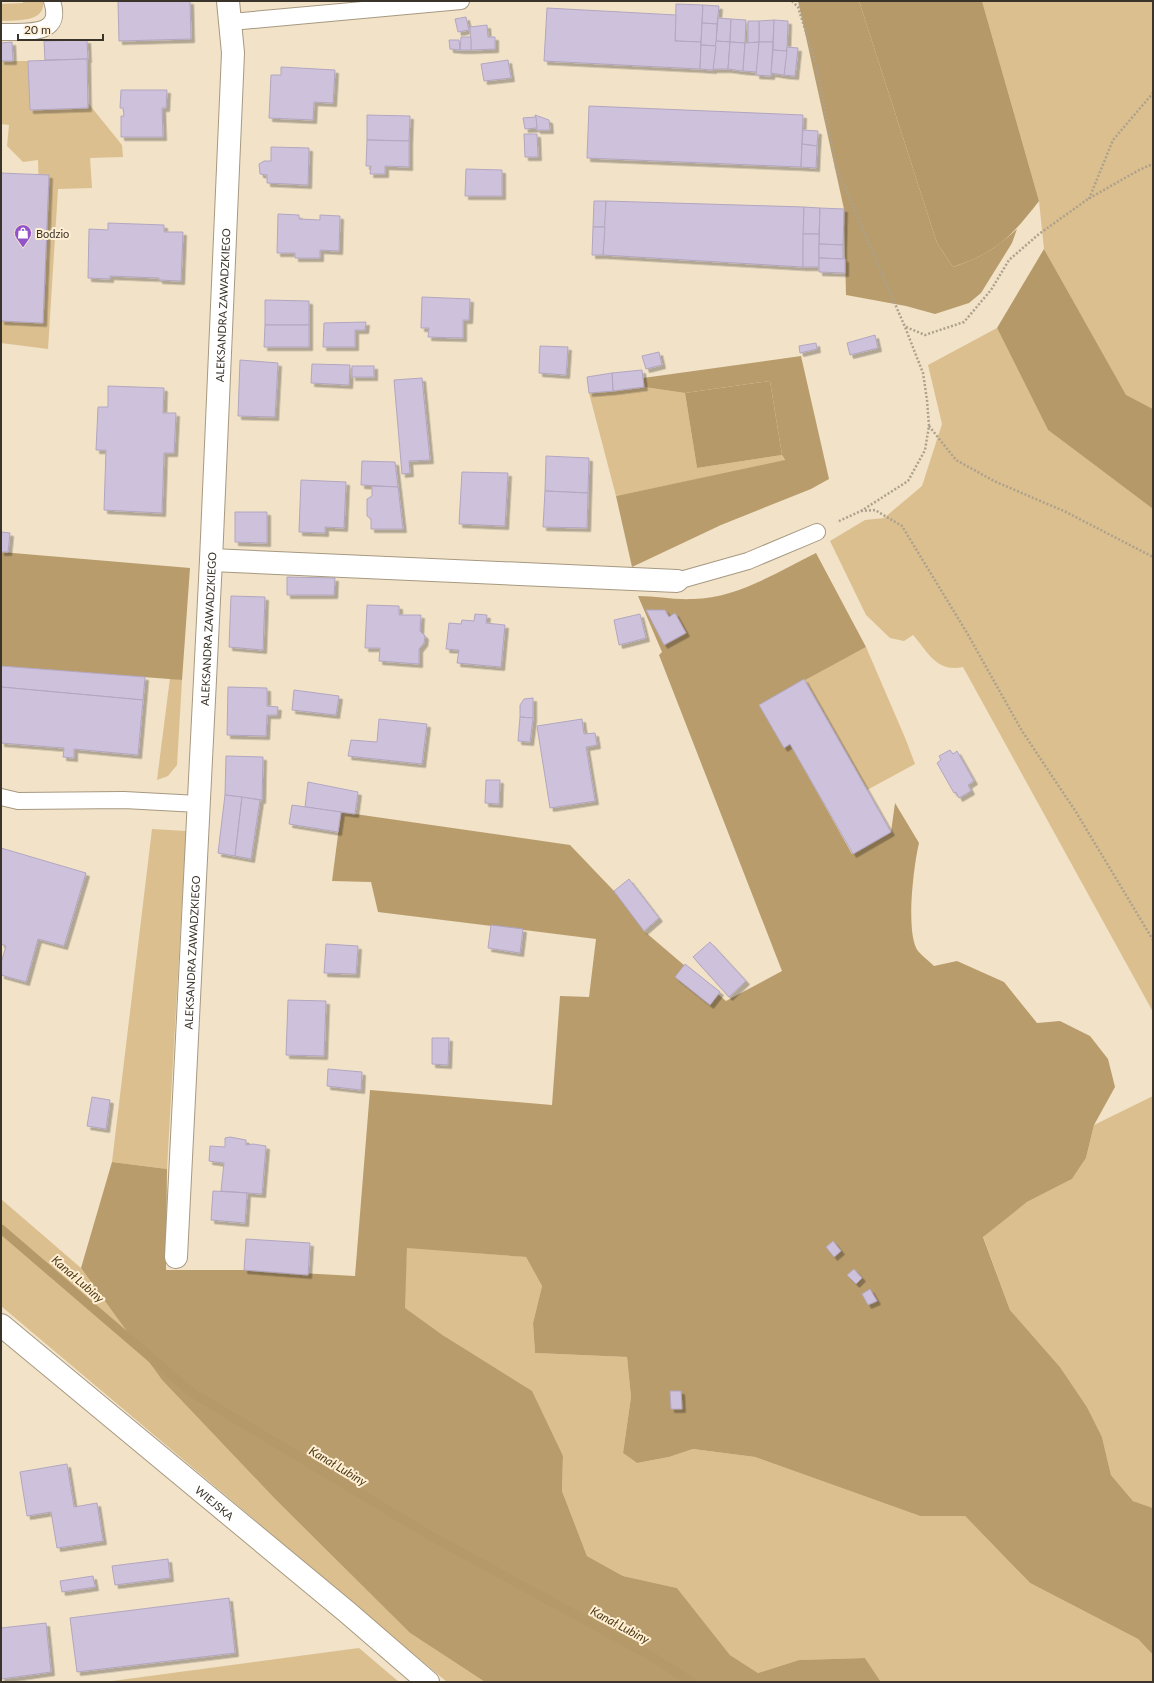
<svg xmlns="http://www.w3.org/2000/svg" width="1154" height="1683" viewBox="0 0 1154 1683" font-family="Lato,sans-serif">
<defs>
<filter id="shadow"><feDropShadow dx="3.5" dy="3.5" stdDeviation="0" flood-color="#0004"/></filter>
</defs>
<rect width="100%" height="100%" fill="#f1e2c8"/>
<g fill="#dbbf8f">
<path d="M23,1H43C46,23 15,20 1,21V4L23,3Z"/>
<path d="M982,1H1153V409L1126,396L1044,249L1039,201Z"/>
<path d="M1,61H28L31,110L88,108V103L122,145L123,157L90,158L92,188L58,189L48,349L1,343V321L43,323L38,160L23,162L7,146L9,125L1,124Z"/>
<path d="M997,328L1048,430L1153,509V1012L963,667C937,673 928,652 913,635L904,641L890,638L866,615L830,541L865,520L884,518L922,486L942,424L928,365Z"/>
<path d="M644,387L685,393L697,468L782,455L785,461L616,496L589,393Z"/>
<path d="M866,647L906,740L915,764L867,790L804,679Z"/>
<path d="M170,678L182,680L177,765L168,776L157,780Z"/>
<path d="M152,829L186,831L167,1169L112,1162Z"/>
<path d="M1153,1096V1508L1133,1501L1111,1475L1102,1437L1087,1407L1060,1367L1010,1310L983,1236L1027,1202L1072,1179L1086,1158L1094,1125Z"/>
<path d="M1,1199L81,1268L162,1380L276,1500L410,1633L485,1682H447L1,1306Z"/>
<path d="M407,1247L526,1257L542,1286L533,1323L535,1353L627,1357L631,1397L623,1453L637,1463L669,1457L693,1449L755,1457L920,1516H965L1030,1583L1138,1639L1153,1655V1682H881L865,1658L799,1660L758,1673L730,1655L677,1588L623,1576L587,1556L562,1491L563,1456L444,1336L404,1308Z"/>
<path d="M359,1648L399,1682H105Z"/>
</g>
<g fill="#b89c6c">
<path d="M798,1H859L937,243L953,267C982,257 995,249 1017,229L1012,243L981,293L969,303L935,314L906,306L846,295L844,209Z"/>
<path d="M801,356L829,479L811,489L721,525L632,567L616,496L785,460L782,455L770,381L685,393L644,387L643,378Z"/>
<path d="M1,552L190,568L182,680L1,666Z"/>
<path d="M816,553L866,647L759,705L784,748L790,744L852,854L891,832L895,803L919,843C914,864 905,933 918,951C922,956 929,961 934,966L957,961L1004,982L1037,1023L1060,1021L1090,1036L1108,1059L1115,1087L1094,1125L1086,1158L1072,1179L1027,1202L983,1237L1010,1310L1060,1367L1087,1407L1102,1437L1111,1475L1133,1501L1153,1508V1655L1138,1639L1030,1583L965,1516H920L755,1457L693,1449L669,1457L637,1463L623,1453L631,1397L627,1357L535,1353L533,1323L542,1286L526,1257L407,1248L405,1308L444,1336L532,1391L563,1456L562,1491L587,1556L623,1576L677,1588L730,1655L758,1673L799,1660L865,1658L881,1682H485L410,1633L276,1500L162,1380L81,1268L112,1162L167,1169L166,1270H244L355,1276L370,1090L552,1105L560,996L589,997L596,939L378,912L371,882L332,881L341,812L570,845L614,891L644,931L726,1001L782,971L659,655L662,652L638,596C656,596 674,600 693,599C738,598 777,572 816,553Z"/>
</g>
<g fill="#b59969">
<path d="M859,1H982L1039,201C1011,237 997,252 953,267L937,243Z"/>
<path d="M1044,249L1126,395L1153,409V509L1048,430L997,328Z"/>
<path d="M770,381L782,455L697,468L685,393Z"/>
</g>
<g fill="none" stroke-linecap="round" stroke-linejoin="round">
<path stroke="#b59969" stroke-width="9" d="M1,1229L191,1392L431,1536L649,1655L692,1682"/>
</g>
<g fill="#cdc1db" stroke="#b2a6c0" filter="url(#shadow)">
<path d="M118,1H190L191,39L119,41Z"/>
<path d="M676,4L703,5L701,42L675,41Z"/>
<path d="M703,5L719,6L717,24L702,23Z"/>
<path d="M547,8L676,15L675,41L701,42L700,69L544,61Z"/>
<path d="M466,17L469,30L458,32L455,19Z"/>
<path d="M718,18L731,19L730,42L716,41Z"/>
<path d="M731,19L746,20L745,43L730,42Z"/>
<path d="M774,20L773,42H759V21Z"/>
<path d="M774,20L788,21L787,51L773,50Z"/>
<path d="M748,21H759V42L748,43Z"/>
<path d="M702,23L717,24L716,46L701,45Z"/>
<path d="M487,25L488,37H495V49L471,50L470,27Z"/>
<path d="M461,37H471V50H460Z"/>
<path d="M87,40L88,59L45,60L44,41Z"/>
<path d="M449,40H459L460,50L450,49Z"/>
<path d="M716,41L730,42L728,69H713Z"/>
<path d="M12,42L13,61H1V43Z"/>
<path d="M730,42L745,43L743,71L728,69Z"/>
<path d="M759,42L757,72L743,71L745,43Z"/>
<path d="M759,42H773L771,76L756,75Z"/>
<path d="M701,45L716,46L713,70L700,69Z"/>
<path d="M787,47L798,48L795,76L784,75Z"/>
<path d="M773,50L787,51L784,75L771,73Z"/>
<path d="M87,59L88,108L30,110L28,61Z"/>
<path d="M508,60L511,78L484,81L481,64Z"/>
<path d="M281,67L335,70L333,103L314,102L313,120L269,118L271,75H281Z"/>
<path d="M121,90H167L166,108H162L163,137H121V116H124L123,108H120Z"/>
<path d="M589,106L803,115L801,167L587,158Z"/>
<path d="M367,115L410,116L409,141L367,140Z"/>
<path d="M535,115L549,120L550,130H537Z"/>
<path d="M536,117L537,128L525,129L523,118Z"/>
<path d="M803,130L818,131L817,146L802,144Z"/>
<path d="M524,134H537L538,157H525Z"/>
<path d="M367,140L409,141V167L385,166V174H370L371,166H366Z"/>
<path d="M802,144L817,146L816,168L801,167Z"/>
<path d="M271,147L309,148L308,185L267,183V175L260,174L259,164L264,161H271Z"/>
<path d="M466,169L502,170V196H465Z"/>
<path d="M1,173L49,175L43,323L1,321Z"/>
<path d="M594,201H606L605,227H593Z"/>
<path d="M606,201L804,207L803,267L603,255Z"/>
<path d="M804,207L820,208L819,234H803Z"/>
<path d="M820,208L844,209L843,245L819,244Z"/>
<path d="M278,214L299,215V219L320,220V215L340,216L339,251L320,250V258H295V253H277Z"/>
<path d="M108,223L164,225V232H183L181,281L159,280V278L110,276V279L88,278L89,229L108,230Z"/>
<path d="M593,227H605L603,255H592Z"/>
<rect x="803" y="234" width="16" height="33"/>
<path d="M819,244L843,245V259L819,258Z"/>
<path d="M819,258L845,259V273L819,272Z"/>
<path d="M422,297L470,299L469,320H463V338L428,337L429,328H421Z"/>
<path d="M265,300L309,301V325H265Z"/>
<path d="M366,322L365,330H355V347H323L324,323Z"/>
<path d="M265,325H309V347H264Z"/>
<path d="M875,335L878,348L850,355L847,343Z"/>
<path d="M816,343L817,349L800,353L799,346Z"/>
<path d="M540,346L568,347L566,375L539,373Z"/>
<path d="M659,352L662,365L646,369L642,356Z"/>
<path d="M240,360L278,363L275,417L238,416Z"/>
<path d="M312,364L350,365L349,385L311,383Z"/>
<rect x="352" y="366" width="22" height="11"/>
<path d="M642,370L644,387L613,391L612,373Z"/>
<path d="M612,373L613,391L589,393L587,377Z"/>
<path d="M422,378L430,460L409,461L410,473L402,474L394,380Z"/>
<path d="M108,386L164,388L163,413H176L174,453H164L162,513L104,510L106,450H96L98,407H108Z"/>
<path d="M546,456L589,458L588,493L545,491Z"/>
<path d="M362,461L395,462L398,487L361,485Z"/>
<path d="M462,472L508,473L505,526L459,524Z"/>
<path d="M301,480L346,482L344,528L325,527V533L299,532Z"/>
<path d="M372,486L398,487L403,529H371V519L367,516V499L372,496Z"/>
<path d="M545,491L588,493L587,528L543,527Z"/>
<path d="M235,512H267V543L235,542Z"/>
<path d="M1,532L10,533L8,552H1Z"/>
<path d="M287,577L335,578L334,595H287Z"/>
<path d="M231,596L265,597L263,650L229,647Z"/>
<path d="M367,605L399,606V615H421L420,631L425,636L424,643L419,649V664L379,661L380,648H365Z"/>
<path d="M646,610H665L669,617L675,613L686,633L664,645Z"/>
<path d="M475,614L487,615L486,623L505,625L501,667L457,663L459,650L446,649L449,623L461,624L462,620L474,621Z"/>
<path d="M640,614L646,638L619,645L614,620Z"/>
<path d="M1,666L145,677L143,700L1,687Z"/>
<path d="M804,679L891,832L853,854L790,744L784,748L759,705Z"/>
<path d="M1,687L143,700L138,755L74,749V758L63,757L64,748L1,743Z"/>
<path d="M228,687L267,688V706L278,707L277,715H267L266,736L227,735Z"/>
<path d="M294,690L339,696L336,715L292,710Z"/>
<path d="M533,698V718L520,717V705L524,699Z"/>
<path d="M520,717L533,718L530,742L518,741Z"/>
<path d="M379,719L427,724L422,764L348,756L351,740L377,742Z"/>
<path d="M582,719L584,734L595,733L597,745L586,747L595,801L550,808L537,726Z"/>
<path d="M950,750L953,754L957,751L974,781L968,785L971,791L959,798L956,792L954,793L937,763L941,760L939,756Z"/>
<path d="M226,756L263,757L262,800L225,795Z"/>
<path d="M486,780H500L499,804L485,803Z"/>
<path d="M308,782L358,792L355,814L305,807Z"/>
<path d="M225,795L242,797L235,856L218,853Z"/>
<path d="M242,797L260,800L251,859L235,856Z"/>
<path d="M292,805L341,812L338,832L289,824Z"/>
<path d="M1,848L86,873L64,946L38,939L26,982L1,975V963L6,946L1,944Z"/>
<path d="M629,879L659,918L644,931L614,891Z"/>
<path d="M491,925L523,929L520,953L488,948Z"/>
<path d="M710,942L746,981L729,997L693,957Z"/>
<path d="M326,944L358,946L356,974L324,973Z"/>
<path d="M685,964L720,992L710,1005L675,977Z"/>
<path d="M288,1000L326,1001L324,1056L286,1055Z"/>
<path d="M432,1038H449L448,1065L432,1064Z"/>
<path d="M328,1069L362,1072L361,1090L327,1086Z"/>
<path d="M92,1097L110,1100L106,1129L87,1126Z"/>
<path d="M230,1137L246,1140V1145L253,1144L266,1146L262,1194L221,1191L224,1163L209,1161L210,1146L225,1147V1138Z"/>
<path d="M213,1191L247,1193L245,1223L211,1220Z"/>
<path d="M246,1239L310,1243L308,1275L244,1270Z"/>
<path d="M833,1241L841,1251L834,1257L826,1247Z"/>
<path d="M854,1269L862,1278L856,1284L847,1275Z"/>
<path d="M870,1289L877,1301L868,1305L862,1294Z"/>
<path d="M670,1391H681L682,1409H671Z"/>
<path d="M67,1464L74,1507L97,1503L103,1541L57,1548L51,1512L27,1516L20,1472Z"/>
<path d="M168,1559L170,1578L115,1585L112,1566Z"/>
<path d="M93,1576L95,1587L62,1592L60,1581Z"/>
<path d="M229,1598L235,1653L77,1672L70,1618Z"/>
<path d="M46,1623L51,1672L1,1679V1628Z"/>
</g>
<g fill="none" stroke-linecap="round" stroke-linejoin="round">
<g stroke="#a79981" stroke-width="18">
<g id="service">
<path d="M231,22L461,1"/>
<path d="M1,32C24,31 64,38 52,1"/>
<path d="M677,581L748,561L817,532"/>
<path d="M1,797L18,801L124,800L198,804"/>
</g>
</g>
<g stroke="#a79981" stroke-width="24">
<g id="minor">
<path d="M211,560L677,581"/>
<path id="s1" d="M176,1257L211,560L233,53L228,1"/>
</g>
</g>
<g stroke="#a79981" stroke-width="24">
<g id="tertiary">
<path id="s2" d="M1,1325L347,1612L428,1682"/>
</g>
</g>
<g stroke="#ada18d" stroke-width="2.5" stroke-dasharray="2 2" stroke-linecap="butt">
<path d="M792,1L798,7L816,64L836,167L905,327L923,373L927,400L929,426L925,450L908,481L861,511L837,522"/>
<path d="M1089,199L1113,140L1153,93"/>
<path d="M906,327L925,335L964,322L991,290L1009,260L1039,234L1088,199L1139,170L1153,164"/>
<path d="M929,426L956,460L994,481L1066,512L1153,557"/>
<path d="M861,511L875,510L902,526L967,633L1022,731L1076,812L1153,940"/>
</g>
<use href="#service" stroke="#fff" stroke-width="16"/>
<use href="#minor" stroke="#fff" stroke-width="22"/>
<use href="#tertiary" stroke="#fff" stroke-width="22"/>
</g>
<defs>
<g id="shop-pin" transform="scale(0.9)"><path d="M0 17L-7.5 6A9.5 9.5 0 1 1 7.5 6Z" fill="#9252c8" stroke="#ffefd5"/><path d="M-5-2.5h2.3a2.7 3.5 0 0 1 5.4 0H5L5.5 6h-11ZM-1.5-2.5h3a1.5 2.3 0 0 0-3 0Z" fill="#fff"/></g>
</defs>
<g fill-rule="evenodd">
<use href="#shop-pin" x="23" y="233"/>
</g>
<g text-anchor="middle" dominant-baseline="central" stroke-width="4" stroke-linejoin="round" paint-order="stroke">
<g font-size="11" fill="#393329" stroke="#ffefd5" text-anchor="start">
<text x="36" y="233">Bodzio</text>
</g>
<g font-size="11" fill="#393329" stroke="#ffefd5">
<text stroke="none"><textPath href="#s1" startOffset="953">ALEKSANDRA ZAWADZKIEGO</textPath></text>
<text stroke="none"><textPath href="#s1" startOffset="629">ALEKSANDRA ZAWADZKIEGO</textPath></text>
<text stroke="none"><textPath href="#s1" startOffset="305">ALEKSANDRA ZAWADZKIEGO</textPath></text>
<text stroke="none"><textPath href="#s2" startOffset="278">WIEJSKA</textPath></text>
</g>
<g font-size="12" font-style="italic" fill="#4e3a13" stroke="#ffefd5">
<text transform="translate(78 1279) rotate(41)">Kanał Lubiny</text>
<text transform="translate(338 1466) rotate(31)">Kanał Lubiny</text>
<text transform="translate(620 1625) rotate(28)">Kanał Lubiny</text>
</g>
</g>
<rect width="1154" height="1683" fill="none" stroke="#393329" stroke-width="4"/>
<path d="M18 34v6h85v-6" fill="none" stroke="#393329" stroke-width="2"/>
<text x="24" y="34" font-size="12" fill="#393329" stroke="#ffefd5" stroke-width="3" paint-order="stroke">20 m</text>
</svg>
